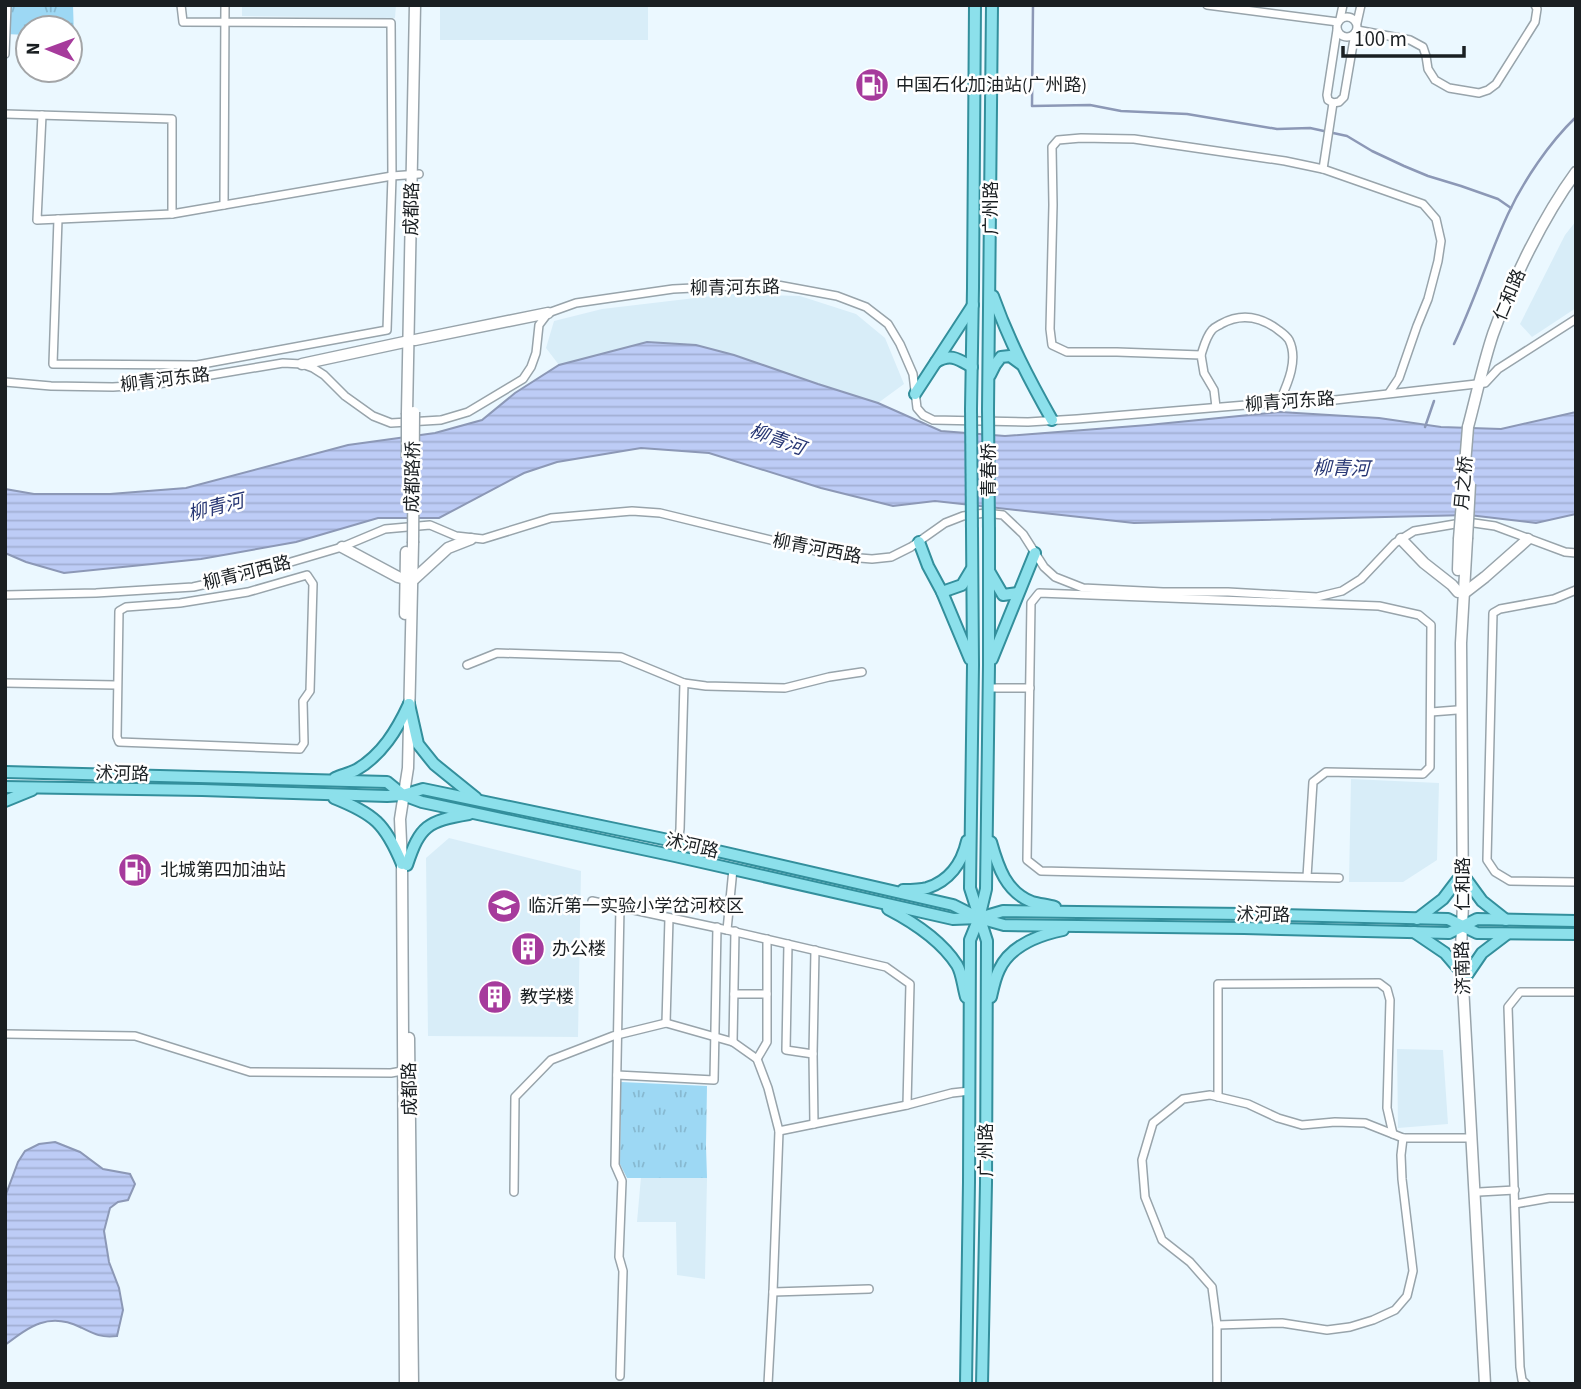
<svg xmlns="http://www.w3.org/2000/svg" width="1581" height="1389" viewBox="0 0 1581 1389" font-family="'Source Sans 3','Noto Sans SC',sans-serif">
<defs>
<pattern id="park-tufts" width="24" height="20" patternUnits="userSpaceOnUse" patternTransform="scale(1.75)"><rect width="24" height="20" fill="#9dd8f4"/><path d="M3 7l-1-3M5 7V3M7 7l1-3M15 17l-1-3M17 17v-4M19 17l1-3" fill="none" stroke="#87b9d1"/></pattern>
<pattern id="water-rules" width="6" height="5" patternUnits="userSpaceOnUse" patternTransform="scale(1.75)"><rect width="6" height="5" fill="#bdccf6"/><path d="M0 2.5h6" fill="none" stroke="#a2afd3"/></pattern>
</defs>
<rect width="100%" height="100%" fill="#ebf8ff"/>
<g fill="#d8edf8">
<path d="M242,5H396L395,18L242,16Z"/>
<rect x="440" y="5" width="208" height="35"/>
<path d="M1576,221V308L1532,337L1520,324L1565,235Z"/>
<path d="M729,294L800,296L856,314L885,338L904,384L878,403L818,384L734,355L696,345L647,342L559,365L546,348L554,321L602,309Z"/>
<path d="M1351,779L1439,783L1437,860L1403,882H1349Z"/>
<path d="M449,838L581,871L578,1037L428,1036L426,858Z"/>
<path d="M1397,1049L1443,1050L1448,1124L1398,1128Z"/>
<path d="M641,1177L707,1178L705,1279L677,1275L676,1222H637Z"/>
</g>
<g fill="url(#park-tufts)">
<path d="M5,5H73L74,36H70V28H28V35L5,34Z"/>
<path d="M621,1082L707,1086L706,1146L707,1178H627L620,1164Z"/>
</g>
<g fill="url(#water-rules)" stroke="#8c98b6" stroke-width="2">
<path d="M647,342L696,345L734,355L818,384L878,403L941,431L1005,436L1148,425L1280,412L1379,418L1441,427L1501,429L1576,412V514L1536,523L1469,515L1134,523L935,501L893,506L821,488L709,453L641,448L557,462L524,473L439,518H378L296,542L201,559L64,573L26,562L5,553V489L34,494H110L186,488L348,445L435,433L482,420L515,393L559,365Z"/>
<path d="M55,1142L80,1152L103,1169L130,1174L135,1184L128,1200L118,1202L110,1208L104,1231L109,1262L119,1288L123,1310L117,1336C101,1338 94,1334 80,1327C49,1312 30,1326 5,1345V1197L18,1162L25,1151L39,1144Z"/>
</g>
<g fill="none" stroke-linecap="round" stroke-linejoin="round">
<g stroke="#8c98b6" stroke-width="2.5">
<path d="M1033,5L1032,106L1090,105L1121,111L1187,114L1277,129L1310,128L1347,136L1372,151L1404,166L1428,176L1461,186L1498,199L1511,208"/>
<path d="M1454,344C1474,302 1488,257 1508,214C1524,180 1549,143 1576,117"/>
<path d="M1425,427L1434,401"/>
</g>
<g stroke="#98a4ab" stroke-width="10">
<g id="street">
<path d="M1207,5L1338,22"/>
<circle cx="1347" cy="27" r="10"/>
<path d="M1340,19L1343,5"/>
<path d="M1357,23L1361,5"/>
<path d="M1357,30L1410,40L1423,47L1426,56L1428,69L1435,80L1449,88L1479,93L1488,90L1496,84L1535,22L1537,9L1535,5"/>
<path d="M5,54L7,5"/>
<path d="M1333,103L1339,102L1344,97L1355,33"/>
<path d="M5,114L172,119V214"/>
<path d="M42,115L37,220L172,214L392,176L419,174"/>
<path d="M1323,169L1333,103L1328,100L1327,95L1337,30"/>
<path d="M224,205L225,5"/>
<path d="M58,219L53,364L197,365L387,330L392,176L391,23L183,22L181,5"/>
<path d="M1201,355C1204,346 1206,337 1212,330C1214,327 1218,326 1221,324C1241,313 1259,316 1277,329C1281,332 1286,335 1289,340C1299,360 1287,385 1279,403"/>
<path d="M5,382L51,386L113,387L158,384L283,363L302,364L313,368L324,375L345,396L373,416L391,423L441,420L468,412L523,379L531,367L536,353L539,325L548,313L576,303L673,289L772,284L837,296L866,307L888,324L900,344L913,374L917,408L923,415L933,420L1028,422L1077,419L1246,405L1335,400L1485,383L1498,369L1576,319"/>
<path d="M1216,407L1214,390L1204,373L1201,355L1117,352H1067L1052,345L1050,329L1053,205L1052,147L1058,140L1081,138L1134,139L1285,161L1323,169L1423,204L1436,219L1441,241L1438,261L1428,299L1417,326L1399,378L1389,393"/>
<path d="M307,575L313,584L310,691L303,701L304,743L300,749L119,742L117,737L119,611L126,607L180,603L248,592Z"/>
<path d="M1576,590L1554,599L1500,609L1493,613L1487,860L1495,872L1510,881L1576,882"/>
<path d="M5,595L96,593L193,587L243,576L342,547L385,529L430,525L456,536L483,539L551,518L632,511L660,513L836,556L872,559L891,557L911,547L945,523L963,516L985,513L1003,515L1023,534L1044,567L1055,577L1083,588L1163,592H1228L1317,597L1342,591L1361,579L1395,543L1414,531L1467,522L1495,526L1565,552L1576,553"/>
<path d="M467,665L497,653L621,657L684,683L680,829L678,842"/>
<path d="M5,683L116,685"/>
<path d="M684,683L706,686L785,688L829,677L862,672"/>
<path d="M989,688H1030"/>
<path d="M1431,712L1457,710"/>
<path d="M733,869L727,930L886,967L910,984L907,1105"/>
<path d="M1307,877L1313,782L1326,772L1423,774L1430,767L1431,625L1419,615L1379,606L1039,593L1031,603L1027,860L1041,871L1339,878"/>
<path d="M592,901L727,930"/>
<path d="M788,944L786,1050L813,1054"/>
<path d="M734,994H767"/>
<path d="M666,1023L669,918"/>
<path d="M5,1034L135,1036L250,1072L391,1073L402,1071"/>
<path d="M733,1042L735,931"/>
<path d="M757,1059L767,1042V939"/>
<path d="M617,1075L714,1080L717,927"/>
<path d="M1218,1097V984L1379,983L1387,989L1390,1000L1387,1108L1393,1134"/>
<path d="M814,1124L813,1054L815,950"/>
<path d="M514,1192L515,1097L551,1060L613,1036L666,1023L733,1042L757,1059L768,1088L779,1131L907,1105L952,1093L970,1091"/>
<path d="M1479,1192L1515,1190"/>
<path d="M1515,1204L1549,1198H1576"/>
<path d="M773,1292L869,1289"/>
<path d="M1217,1325L1282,1323L1327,1330L1350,1327L1373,1320L1395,1310L1407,1296L1413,1271L1402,1179L1401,1155L1403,1138"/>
<path d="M620,1376L623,1271L619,1257L622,1181L615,1165L620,907"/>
<path d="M768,1384L773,1292L779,1131"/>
<path d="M1217,1384V1325L1212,1287L1190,1262L1162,1240L1145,1197L1142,1160L1153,1123L1183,1099L1210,1095L1248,1104L1278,1118L1302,1125L1335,1122L1365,1123L1403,1138H1472"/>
<path d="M1526,1384L1522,1380L1520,1367L1508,1007L1520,992H1576"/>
</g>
</g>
<g stroke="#98a4ab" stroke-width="13">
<g id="secondary">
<path d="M415,340L548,313"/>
<path d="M302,364L409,341"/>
<path d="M407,413L415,5"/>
<path d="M1468,427C1476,397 1483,364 1493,334C1512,281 1543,217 1576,172"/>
<path d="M1401,539L1424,563L1452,585L1458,592"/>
<path d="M1467,539L1461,643L1463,904L1461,949L1485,1384"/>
<path d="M342,547L398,577L405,579"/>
<path d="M1458,570L1459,539"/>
<path d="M412,581L448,548L471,539"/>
<path d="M1463,594L1485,577L1528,539"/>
<path d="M405,614L406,552"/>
<path d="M409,1038L413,1384"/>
<path d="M405,1384L402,864L400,819L408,768L413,543"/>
</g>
</g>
<g stroke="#338f9c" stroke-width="14">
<g id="primary">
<path d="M993,296C1009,341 1029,379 1052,420"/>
<path d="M936,362C951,353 958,359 972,367"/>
<path d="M990,375L995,365L1001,357L1010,356L1021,364"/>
<path d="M915,394L973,305"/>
<path d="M971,409L973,288L975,5"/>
<path d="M988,410L992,5"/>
<path d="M972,530L973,665L970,888L987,941L986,1183L982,1384"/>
<path d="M919,542L928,566L942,592L970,659"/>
<path d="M989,571L1003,595L1018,593"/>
<path d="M942,592L962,585L971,570"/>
<path d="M992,659L1035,553"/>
<path d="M409,704L418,744L434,764L476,798"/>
<path d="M5,772L387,782L403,795L422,802L675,856L953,919L979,918L1003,911L1244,914L1448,919L1477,933L1576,934"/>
<path d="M335,778C342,775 350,773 356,770C382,755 397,730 409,704"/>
<path d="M5,787L202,790L387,796L403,795L423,789L678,842L953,905L979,918L1004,925L1244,928L1449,933L1477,919L1576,921"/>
<path d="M334,798C374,814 385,823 402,864"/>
<path d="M5,801L32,790"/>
<path d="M991,842C998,867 1006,892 1032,902C1039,904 1048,905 1055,907"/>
<path d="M407,865C420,826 427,821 469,814"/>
<path d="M1463,875L1482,901L1506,920"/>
<path d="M903,890C911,890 920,890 927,888C949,881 962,863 967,841"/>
<path d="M888,909C913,922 941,940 957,965C962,973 963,987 966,997"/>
<path d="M1417,919L1443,899L1459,878"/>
<path d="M1414,932L1445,953L1463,974"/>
<path d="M1467,975L1482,953L1507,934"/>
<path d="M991,997C993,988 995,978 999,970C1010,946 1039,935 1063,930"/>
<path d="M966,1384L969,1182L970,940L979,918L986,889L989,665V530"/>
</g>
</g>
<use href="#street" stroke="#fff" stroke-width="7"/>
<use href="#secondary" stroke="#fff" stroke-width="10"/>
<use href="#primary" stroke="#8ce0eb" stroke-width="10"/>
<g stroke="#98a4ab" stroke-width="13" stroke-linecap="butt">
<g id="secondary-bridge">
<path d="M407,458V413"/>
<path d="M1459,539L1468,427"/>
<path d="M1467,539L1470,484"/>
<path d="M413,543L414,412"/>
</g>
</g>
<g stroke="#338f9c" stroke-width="14" stroke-linecap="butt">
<g id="primary-bridge">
<path d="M971,409L972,530"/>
<path d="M988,410L989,530"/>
</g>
</g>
<use href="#secondary-bridge" stroke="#fff" stroke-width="10"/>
<use href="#primary-bridge" stroke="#8ce0eb" stroke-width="10"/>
</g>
<defs>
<g id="fuel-disc" transform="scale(1.75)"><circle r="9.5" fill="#a63b9c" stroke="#fff"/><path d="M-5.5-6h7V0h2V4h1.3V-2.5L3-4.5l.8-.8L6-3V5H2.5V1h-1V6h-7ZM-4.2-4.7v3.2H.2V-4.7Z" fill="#fff"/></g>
<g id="school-disc" transform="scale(1.75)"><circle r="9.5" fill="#a63b9c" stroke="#fff"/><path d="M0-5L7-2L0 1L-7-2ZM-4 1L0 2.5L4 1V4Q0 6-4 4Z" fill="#fff"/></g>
<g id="building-disc" transform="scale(1.75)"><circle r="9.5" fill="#a63b9c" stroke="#fff"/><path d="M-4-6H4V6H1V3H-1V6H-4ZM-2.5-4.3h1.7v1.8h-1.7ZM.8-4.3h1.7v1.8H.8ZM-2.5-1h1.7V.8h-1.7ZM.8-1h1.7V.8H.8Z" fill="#fff"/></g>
</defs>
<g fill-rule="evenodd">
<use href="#fuel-disc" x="872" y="85"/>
<use href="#fuel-disc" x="135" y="870"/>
<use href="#school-disc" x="504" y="906"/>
<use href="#building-disc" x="528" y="949"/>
<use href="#building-disc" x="495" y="997"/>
</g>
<g text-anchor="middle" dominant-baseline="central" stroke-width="5" stroke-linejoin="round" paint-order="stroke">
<g font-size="18" fill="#1a1f22" stroke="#fff" text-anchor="start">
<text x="896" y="85">中国石化加油站(广州路)</text>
<text x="160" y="870">北城第四加油站</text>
<text x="528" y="906">临沂第一实验小学岔河校区</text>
<text x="552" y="949">办公楼</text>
<text x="520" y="997">教学楼</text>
</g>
<g font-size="18" fill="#1a1f22" stroke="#fff">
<text transform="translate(991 208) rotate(-90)">广州路</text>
<text transform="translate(412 209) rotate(-89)">成都路</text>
<text transform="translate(735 288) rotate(-1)">柳青河东路</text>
<text transform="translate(1510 295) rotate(-67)">仁和路</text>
<text transform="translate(165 380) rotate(-7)">柳青河东路</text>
<text transform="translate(1290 402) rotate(-4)">柳青河东路</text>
<text transform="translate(989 470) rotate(-90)">青春桥</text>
<text transform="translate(413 477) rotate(-89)">成都路桥</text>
<text transform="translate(1464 483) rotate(-85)">月之桥</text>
<text transform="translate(817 549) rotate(11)">柳青河西路</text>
<text transform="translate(247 573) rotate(-14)">柳青河西路</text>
<text transform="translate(122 774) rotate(1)">沭河路</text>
<text transform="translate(692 846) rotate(13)">沭河路</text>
<text transform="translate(1463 884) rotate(-90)">仁和路</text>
<text transform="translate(1263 915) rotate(1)">沭河路</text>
<text transform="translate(1463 968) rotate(-92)">济南路</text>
<text transform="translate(410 1089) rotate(-91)">成都路</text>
<text transform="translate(986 1150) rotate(-90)">广州路</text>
</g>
<g font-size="19" font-style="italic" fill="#283774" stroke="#fff">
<text transform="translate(777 440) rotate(20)">柳青河</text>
<text transform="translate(1341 469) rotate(1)">柳青河</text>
<text transform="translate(216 508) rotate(-14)">柳青河</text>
</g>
</g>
<rect width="1581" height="1389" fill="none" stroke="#1a1f22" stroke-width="14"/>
<g transform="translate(49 49) rotate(271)"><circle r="33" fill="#ffffff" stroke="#a3a5a7" stroke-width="2"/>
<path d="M0-5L12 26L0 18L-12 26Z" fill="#a63b9c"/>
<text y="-10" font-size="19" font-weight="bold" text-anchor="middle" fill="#1a1f22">N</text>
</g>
<path d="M1343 46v10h121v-10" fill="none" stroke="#1a1f22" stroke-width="3.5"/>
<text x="1354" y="46" font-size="21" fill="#1a1f22" stroke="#ffffff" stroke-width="5" paint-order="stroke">100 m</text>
</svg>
